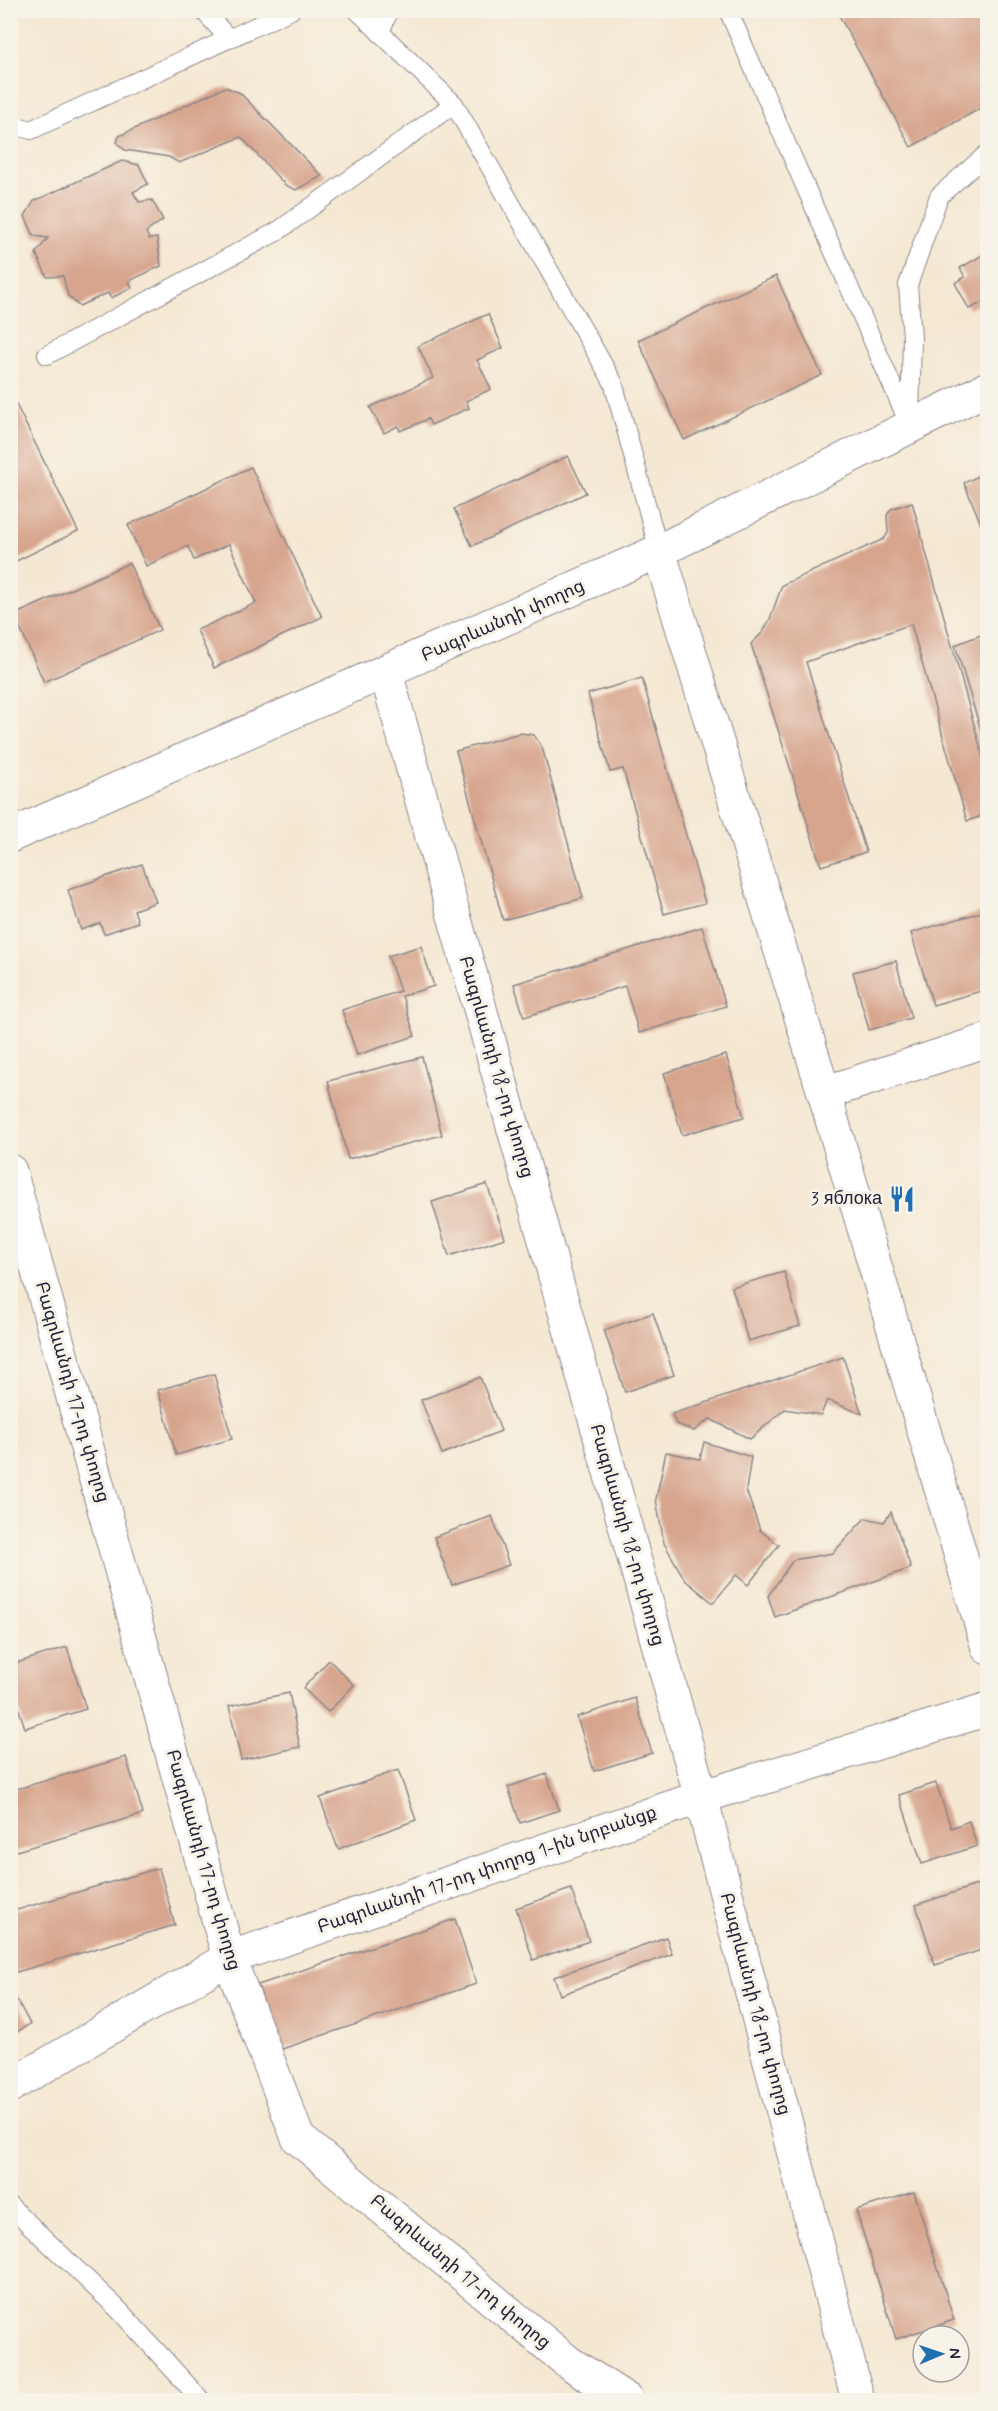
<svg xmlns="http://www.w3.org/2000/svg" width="998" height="2411" viewBox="0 0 998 2411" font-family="Mynerve,'Noto Sans Armenian',sans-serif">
<rect width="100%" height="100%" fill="#f7f3e8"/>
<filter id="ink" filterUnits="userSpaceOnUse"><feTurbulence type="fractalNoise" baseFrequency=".0167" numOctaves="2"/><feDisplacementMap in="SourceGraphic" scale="12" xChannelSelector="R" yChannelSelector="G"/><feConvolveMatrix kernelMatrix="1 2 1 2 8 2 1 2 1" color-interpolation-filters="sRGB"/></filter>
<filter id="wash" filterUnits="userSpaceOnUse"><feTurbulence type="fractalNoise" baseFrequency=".008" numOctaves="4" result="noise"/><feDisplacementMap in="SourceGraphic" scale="24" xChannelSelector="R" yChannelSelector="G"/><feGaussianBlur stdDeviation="1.35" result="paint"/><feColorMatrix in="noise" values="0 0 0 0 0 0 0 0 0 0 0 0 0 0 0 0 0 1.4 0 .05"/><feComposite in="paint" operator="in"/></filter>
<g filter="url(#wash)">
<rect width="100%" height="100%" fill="#f5e8d3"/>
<g id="blocks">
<g fill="#d7a58e">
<path d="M836,10H988V104L911,147Z"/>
<path d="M225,87L240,93L322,176L296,190L285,185L241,137L179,163L169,157L125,150L117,143L119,136Z"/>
<path d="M122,161L139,165L148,184L133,192L139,202L152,200L163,220L146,232L149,239L157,238L161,266L129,281L132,288L111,298L108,293L79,306L68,296L63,276L47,277L36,253L48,238L34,236L25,216L34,201Z"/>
<path d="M988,252V300L969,309L955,283L965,277L960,268Z"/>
<path d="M776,276L822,375L684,440L638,340Z"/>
<path d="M488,314L503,348L477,360L491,389L466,401L469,408L431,425L428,419L400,431L398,426L384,433L370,407L433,378L418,346Z"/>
<path d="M10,392L78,531L10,564Z"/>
<path d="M568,456L586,493L472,546L454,509Z"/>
<path d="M251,467L322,617L214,668L197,630L256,603L229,544L194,560L188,546L146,566L128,525Z"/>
<path d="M988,471V524L982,526L964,483Z"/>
<path d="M912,502L988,775V814L967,821L911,624L806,662L866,852L821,866L751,644L763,632L770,619L782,585L884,539L888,533L887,515L891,509Z"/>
<path d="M129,563L160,630L44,682L14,615Z"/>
<path d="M988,632V751H987L955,645Z"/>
<path d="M642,678L705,903L664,914L623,769L610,772L588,694Z"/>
<path d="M520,733L534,735L542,747L583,898L503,920L456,751Z"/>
<path d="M142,864L156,902L134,910L138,922L104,934L100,923L81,930L68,890Z"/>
<path d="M988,910V989L933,1005L911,933Z"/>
<path d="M702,927L726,1006L639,1033L625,986L524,1017L514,984Z"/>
<path d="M421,946L434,986L402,996L415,1036L357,1055L342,1010L400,991L388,956Z"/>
<path d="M896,961L911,1018L869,1030L853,972Z"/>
<path d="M726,1055L744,1117L682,1135L664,1073Z"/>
<path d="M422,1057L442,1135L348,1159L328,1081Z"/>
<path d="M487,1184L505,1238L449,1256L432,1202Z"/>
<path d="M784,1272L800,1326L748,1341L732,1287Z"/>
<path d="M653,1313L674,1375L625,1392L604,1330Z"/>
<path d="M843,1357L862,1414L827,1400L821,1415L785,1409L750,1439L710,1419L694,1431L676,1424L672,1414Z"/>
<path d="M214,1374L232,1439L176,1455L158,1390Z"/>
<path d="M480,1377L501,1431L442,1454L421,1400Z"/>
<path d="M704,1442L751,1457L746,1490L760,1530L779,1545L748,1585L736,1575L713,1603L685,1580L664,1543L656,1499L666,1452L700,1459Z"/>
<path d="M891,1512L911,1568L775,1617L768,1596L793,1560L833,1553L865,1518L884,1522Z"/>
<path d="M492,1516L509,1565L452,1585L434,1537Z"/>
<path d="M67,1647L86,1709L25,1728L10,1682V1665Z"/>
<path d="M329,1660L354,1685L328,1712L303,1688Z"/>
<path d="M289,1693L300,1747L241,1760L229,1706Z"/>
<path d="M635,1698L652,1753L594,1771L577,1717Z"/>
<path d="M126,1757L143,1814L10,1853V1791Z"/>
<path d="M398,1770L416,1820L338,1849L320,1798Z"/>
<path d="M547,1774L559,1810L520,1823L508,1787Z"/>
<path d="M936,1783L951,1828L969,1821L977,1846L922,1864L899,1795Z"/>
<path d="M159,1868L175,1925L10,1974V1912Z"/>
<path d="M980,1884L988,1909V1948L935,1965L916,1905Z"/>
<path d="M571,1889L589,1941L533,1960L516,1908Z"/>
<path d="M455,1919L476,1984L279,2050L258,1985Z"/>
<path d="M666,1937L672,1954L560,1995L554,1977Z"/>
<path d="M10,1987L30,2024L10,2036Z"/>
<path d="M914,2192L954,2320L896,2339L856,2210Z"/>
</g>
</g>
</g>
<g filter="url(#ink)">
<use href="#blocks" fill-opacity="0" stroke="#8c8587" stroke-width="1.5"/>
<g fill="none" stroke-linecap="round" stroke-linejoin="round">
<g stroke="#8c8587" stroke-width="20">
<g id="service">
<path d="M203,10L229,39"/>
<path d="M357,10L454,104L613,382L659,551"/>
<path d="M728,10L910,426"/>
<path d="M380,33L389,10"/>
<path d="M10,124L31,130L291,10"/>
<path d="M47,355L278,231L454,104"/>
<path d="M910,419L912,337L908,285L939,196L988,153"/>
<path d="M10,2206L118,2309L201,2400"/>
</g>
</g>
<g stroke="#8c8587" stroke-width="35">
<g id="minor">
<path d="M386,673L701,1797L858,2400"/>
<path d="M824,1093L988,1040"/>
<path d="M10,1171L229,1958L298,2138L568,2362L627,2400"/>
<path d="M10,2086L229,1958L701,1797L988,1709"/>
</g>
</g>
<g stroke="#8c8587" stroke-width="35">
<path id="tertiary" d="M659,551L824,1093L988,1648"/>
</g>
<g stroke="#8c8587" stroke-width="35">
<path id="secondary" d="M10,836L659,551L988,388"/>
</g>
<use href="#service" stroke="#fff" stroke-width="18"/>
<use href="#minor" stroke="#fff" stroke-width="33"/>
<use href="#tertiary" stroke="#fff" stroke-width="33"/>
<use href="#secondary" stroke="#fff" stroke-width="33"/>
</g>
</g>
<defs>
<g id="restaurant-bare" transform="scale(2.07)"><path d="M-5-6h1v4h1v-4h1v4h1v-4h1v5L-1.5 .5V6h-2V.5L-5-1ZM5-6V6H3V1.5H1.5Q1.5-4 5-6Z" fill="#1f6fb2" stroke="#f7f3e8" stroke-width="2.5" paint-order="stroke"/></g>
</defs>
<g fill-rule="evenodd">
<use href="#restaurant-bare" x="902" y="1199"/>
</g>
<g text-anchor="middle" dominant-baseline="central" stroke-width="6" stroke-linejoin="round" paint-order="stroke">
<g font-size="18" fill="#22223b" stroke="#f7f3e8">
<text transform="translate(503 621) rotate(-24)">Բագրևանդի փողոց</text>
<text transform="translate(496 1067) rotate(74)">Բագրևանդի 18-րդ փողոց</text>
<text transform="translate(72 1392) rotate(74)">Բագրևանդի 17-րդ փողոց</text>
<text transform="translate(627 1535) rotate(74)">Բագրևանդի 18-րդ փողոց</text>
<text transform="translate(203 1860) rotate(74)">Բագրևանդի 17-րդ փողոց</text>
<text transform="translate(487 1870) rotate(-19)">Բագրևանդի 17-րդ փողոց 1-ին նրբանցք</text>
<text transform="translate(755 2004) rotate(75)">Բագրևանդի 18-րդ փողոց</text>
<text transform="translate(460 2272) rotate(40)">Բագրևանդի 17-րդ փողոց</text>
</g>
<g font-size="18" fill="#22223b" stroke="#f7f3e8" text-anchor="end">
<text x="882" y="1199">3 яблока</text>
</g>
</g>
<rect width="998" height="2411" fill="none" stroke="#f7f3e8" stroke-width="36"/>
<g transform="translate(941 2354) rotate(88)"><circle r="28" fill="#f7f3e8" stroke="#a29fa3" stroke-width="1.5"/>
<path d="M0-4.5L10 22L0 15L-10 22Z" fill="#1f6fb2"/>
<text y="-9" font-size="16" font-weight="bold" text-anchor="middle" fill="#22223b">N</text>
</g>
</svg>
